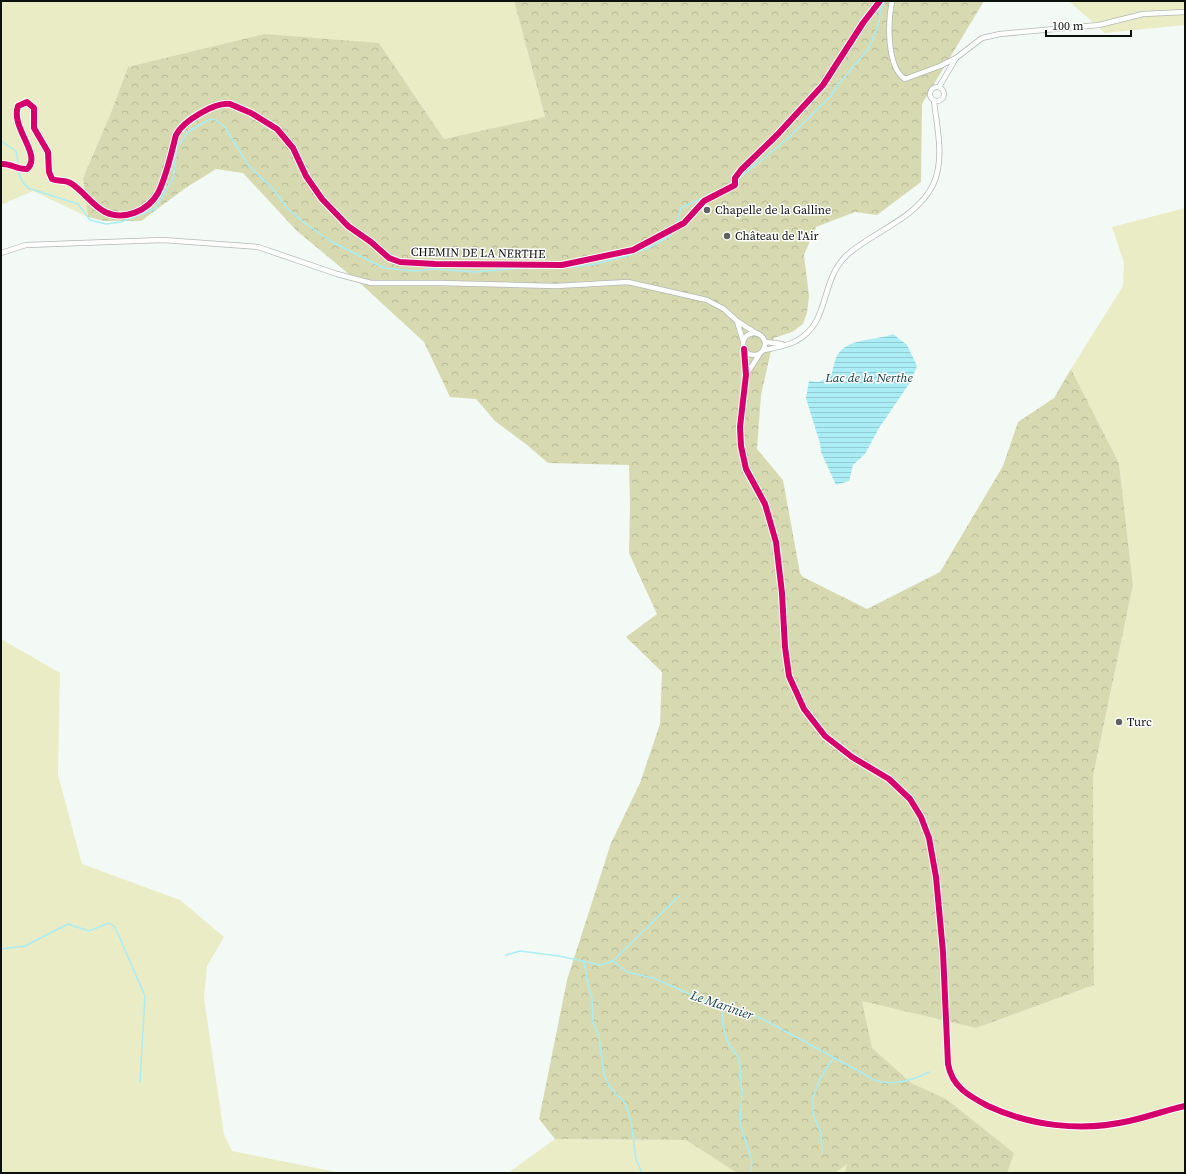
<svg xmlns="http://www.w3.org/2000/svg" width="1186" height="1174" viewBox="0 0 1186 1174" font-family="'Source Serif 4',serif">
<defs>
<pattern id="forest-crowns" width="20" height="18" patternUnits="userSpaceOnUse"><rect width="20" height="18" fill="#d7dab1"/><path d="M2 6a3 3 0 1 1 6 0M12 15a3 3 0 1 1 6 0" fill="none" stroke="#b7ba97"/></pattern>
<pattern id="water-rules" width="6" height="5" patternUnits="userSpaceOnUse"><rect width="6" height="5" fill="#aaedf4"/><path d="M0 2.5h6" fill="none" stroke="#91cad0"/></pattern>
</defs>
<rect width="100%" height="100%" fill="#f3faf5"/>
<g fill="#eaecc6">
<path d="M1,1H514L545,118L444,139L379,43L128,67L110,115L83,178L88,217L33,191L1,205Z"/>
<path d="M1069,1H1185V25L1105,33Z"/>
<path d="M1185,208V1173H835L847,1163L862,1000L976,1028L1094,985L1093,776L1133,585L1119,463L1071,369L1123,286L1124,263L1112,227Z"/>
<path d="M1,639L60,673L58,775L82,864L180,900L224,937L207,966L204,998L224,1134L232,1151L341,1173H1Z"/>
<path d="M555,1139L686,1140L737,1173H508Z"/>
</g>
<path fill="url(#forest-crowns)" d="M514,1H984L922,104L921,182L877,215L855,212L816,227L804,255L809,296L807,313L803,324L792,332L774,338L761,395L757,449L783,480L800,573L803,577L867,609L940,572L1003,466L1018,422L1054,398L1071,369L1119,463L1133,585L1093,776L1094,985L976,1028L862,1001L872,1048L911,1083L946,1099L1014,1153L1007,1173H845L847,1164L835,1173H737L686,1140L555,1139L539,1119L567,980L611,843L640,783L660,724L662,672L626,637L657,614L629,553L630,505L629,465L548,463L527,445L495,421L476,399L450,397L424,342L362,285L297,231L243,173L216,169L187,187L141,221H104L88,217L83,178L110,115L128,67L264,34L379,43L444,139L545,117Z"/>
<path fill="url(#water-rules)" d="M893,334L907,345L917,366L911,381L879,428L865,454L853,465L849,481L836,485L821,452L820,443L809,408L806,398L809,381L819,382L831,376C833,370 834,363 836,358C845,337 876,341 893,334Z"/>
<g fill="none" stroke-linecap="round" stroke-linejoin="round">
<g stroke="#aaedf4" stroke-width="1.5">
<path d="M1,141L16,151L18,163"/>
<path d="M18,171L22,181L28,188L78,204L90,220L106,224L121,222L155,209L173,178L177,147L188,132L210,119L216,120L225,127L248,165L274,190L287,208L302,221L332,242L384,268L415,271L434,269L475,272L523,268L573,267L596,264L626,256L653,246L671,235"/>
<path d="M738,179L785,141L831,96L837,86L869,48L878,26L881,9L885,1"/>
<path d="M676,226L681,208L730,185"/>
<path d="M1,949L25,946L68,924L89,931L109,923L115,927L145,996L140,1082"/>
<path d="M506,955L520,951L559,956L601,965L613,961L627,972L653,978L708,1002L759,1017L864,1074C882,1089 910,1082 929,1072"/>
<path d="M613,961L679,896"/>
<path d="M584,962L589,989L592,997L593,1023L599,1036L604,1075L609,1086L625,1103L631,1121L636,1159L642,1173"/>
<path d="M722,1007L723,1024L727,1041L739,1059L742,1094L740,1123L752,1161L751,1173"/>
<path d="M822,1152L821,1133L813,1114V1097L820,1079L833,1058"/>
</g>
<g stroke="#b3b8b4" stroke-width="6">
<g id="street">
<path d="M892,1C888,20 886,67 905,79L940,66L956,58L982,38L1000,34L1099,25L1143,14L1185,12"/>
<circle cx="937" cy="94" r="7"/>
<path d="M939,87L956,58"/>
<path d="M1,164C11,163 17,170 27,169C43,155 10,128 18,106L27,102L34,108V128L48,152L49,172L52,179C59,182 66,179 72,184C84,192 92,205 105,212C124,221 148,211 158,193C167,175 171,154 176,135C183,121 215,102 230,104L251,113L277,129L293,148L306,176L322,199L348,226L371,242L389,258L400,262L435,264L562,265L633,250L684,223L704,201L735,185V178L741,170L777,135L823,85L863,23L880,1"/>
<path d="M1,253L26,245L163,240L258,247L337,274L371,283H440L556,286L628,282L707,300L724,309L737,321L756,333"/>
<path d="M737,321L743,341"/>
<circle cx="754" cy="344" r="11"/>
<path d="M766,342L782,344"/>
<path d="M744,349L746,375L740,427L741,446L746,469L765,504L776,542L782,593L785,647L789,676L804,709L825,736L852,757L889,779L910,799L921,817L929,838L936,877L943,952L948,1064C952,1087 969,1096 988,1106C1031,1126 1082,1132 1129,1121C1148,1117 1166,1110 1185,1106"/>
<path d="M764,350C774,348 787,346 796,341C831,323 819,281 847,255C874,231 916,219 933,185C945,159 937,128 934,101"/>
<path d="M746,375L759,355"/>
</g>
</g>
<use href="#street" stroke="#fdfefe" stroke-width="4.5"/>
<g stroke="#fff" stroke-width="8">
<g id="cycleway">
<path d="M1,164C11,163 17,170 27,169C43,155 10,128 18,106L27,102L34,108V128L48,152L49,172L52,179C59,182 66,179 72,184C84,192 92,205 105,212C124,221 148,211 158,193C167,175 171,154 176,135C183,121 215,102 230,104L251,113L277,129L293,148L306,176L322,199L348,226L371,242L389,258L400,262L435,264L562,265L633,250L684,223L704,201L735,185V178L741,170L777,135L823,85L863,23L880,1"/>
<path d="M744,349L746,375L740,427L741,446L746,469L765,504L776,542L782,593L785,647L789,676L804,709L825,736L852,757L889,779L910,799L921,817L929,838L936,877L943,952L948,1064C952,1087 969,1096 988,1106C1031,1126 1082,1132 1129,1121C1148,1117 1166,1110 1185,1106"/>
</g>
</g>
<use href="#cycleway" stroke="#d6006c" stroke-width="6"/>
</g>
<g fill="#5e635f" stroke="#fff" stroke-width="1.5">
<circle cx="707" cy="210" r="4"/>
<circle cx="727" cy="236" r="4"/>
<circle cx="1119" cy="722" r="4"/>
</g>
<g text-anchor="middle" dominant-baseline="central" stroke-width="3" stroke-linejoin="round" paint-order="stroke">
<g font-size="12" fill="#0d110e" stroke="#fff" text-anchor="start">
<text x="715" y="210">Chapelle de la Galline</text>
<text x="735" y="236">Château de l'Air</text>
<text x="1127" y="722">Turc</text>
</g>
<g font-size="12" fill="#0d110e" stroke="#fff">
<text transform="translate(478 253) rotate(1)">CHEMIN DE LA NERTHE</text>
</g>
<g font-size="13" font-style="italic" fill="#144046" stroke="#fff">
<text x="869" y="377">Lac de la Nerthe</text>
<text transform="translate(722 1005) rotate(19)">Le Marinier</text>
</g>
</g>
<rect width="1186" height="1174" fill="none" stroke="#0d110e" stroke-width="4"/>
<path d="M1046 30v6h85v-6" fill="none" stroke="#0d110e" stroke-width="2"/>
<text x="1052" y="30" font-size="12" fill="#0d110e" stroke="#ffffff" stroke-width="3" paint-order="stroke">100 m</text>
</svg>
